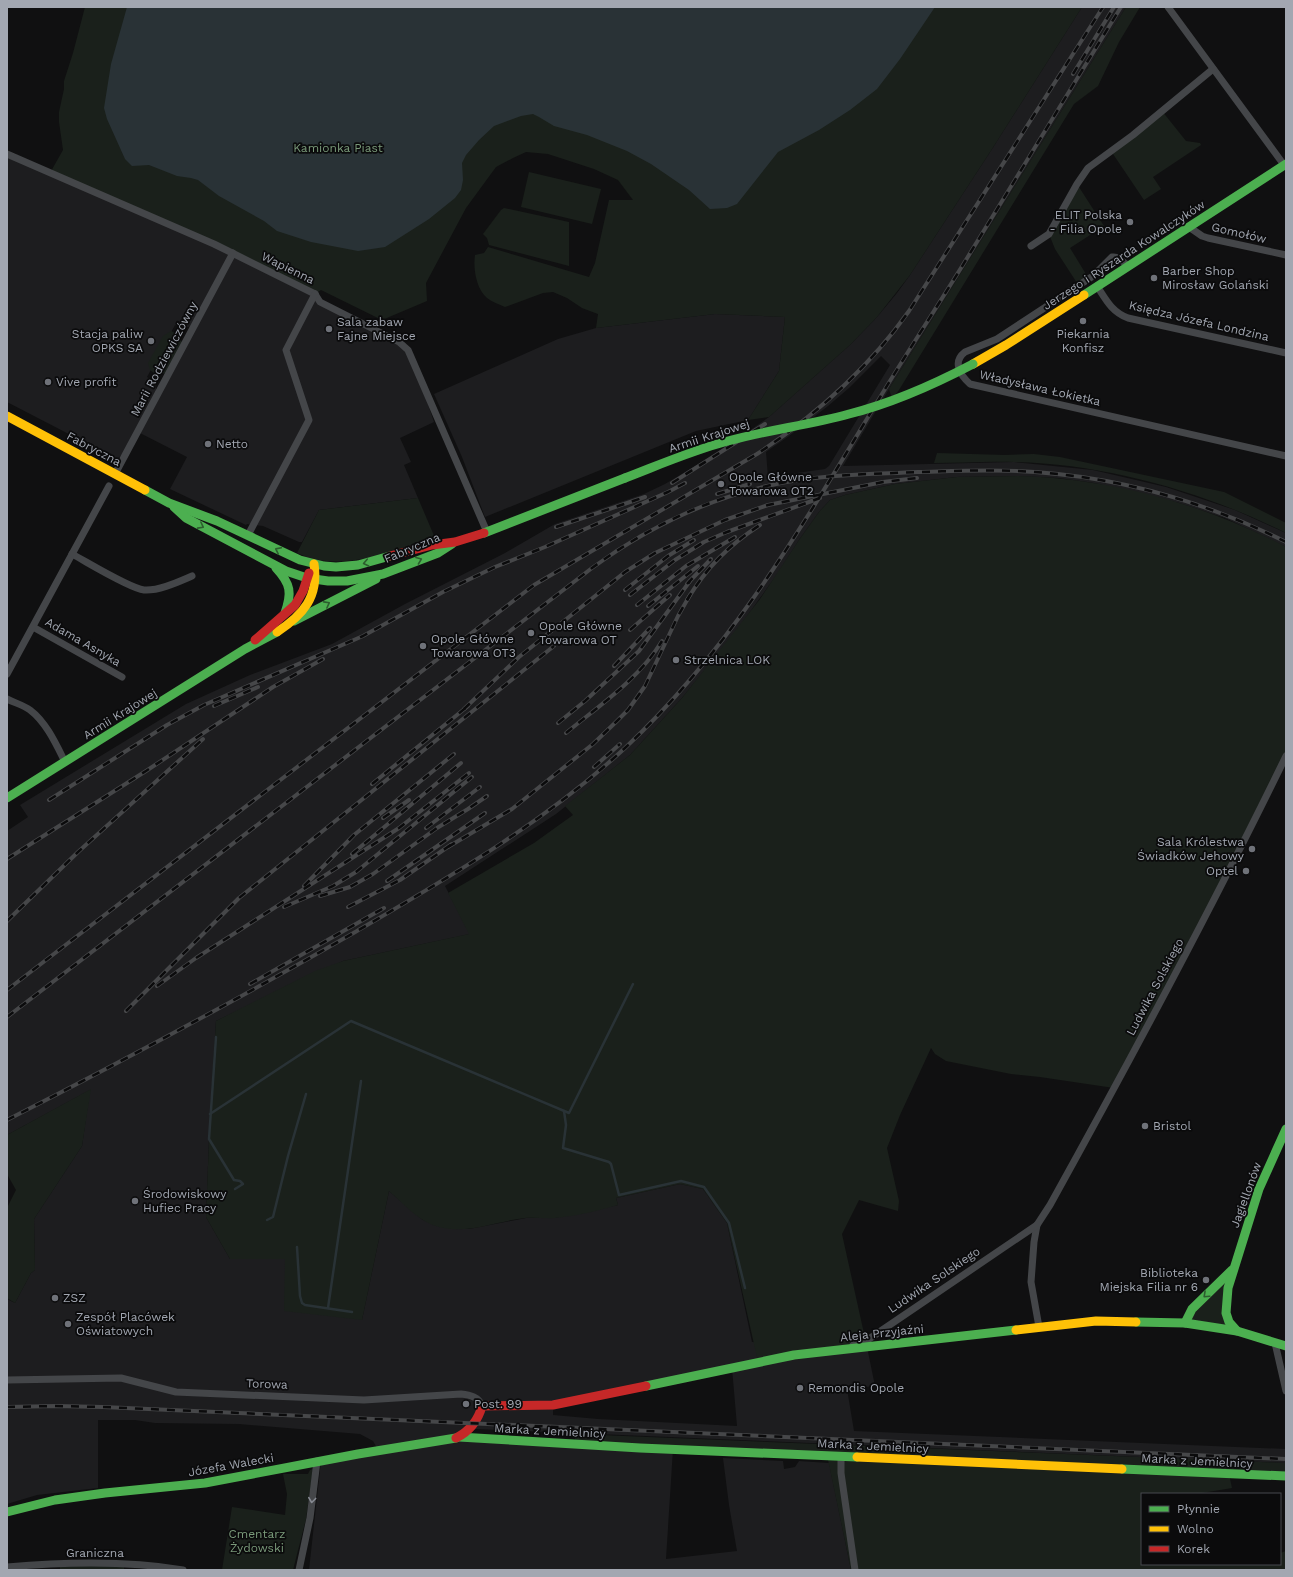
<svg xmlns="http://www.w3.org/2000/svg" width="1293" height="1577" viewBox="0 0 1293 1577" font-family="'Work Sans',sans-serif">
<rect width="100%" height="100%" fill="#101011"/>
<g fill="#1d1d1f" fill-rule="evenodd">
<path d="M1082,7H1126L889,389L843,466L1014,462L1093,470L1166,487L1235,510L1286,533V547L1225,518L1179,503L1094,483L1059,478L1017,476L957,477L895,484L845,495L830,500L819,512L799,540L778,573L734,634L682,698L630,755L556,814L445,886L470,934L343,961L216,1021L210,1114L206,1217L230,1259H285L362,1320L389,1191L423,1220L469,1229L526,1218H554L618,1205L616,1198L680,1184L703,1189L727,1223L752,1342L867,1347L875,1386L847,1389L854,1431L1286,1449V1463L476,1429L465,1434L673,1449L666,1559L737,1551L729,1505L723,1458L783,1461L784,1469L795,1467L799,1461L829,1463L851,1570H309L321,1461L378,1450L373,1441L360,1434L239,1424L155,1423L135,1420H98V1488L37,1495L7,1504V1299L15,1303L31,1273L35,1270L34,1219L82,1146L90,1090L7,1135V831L28,817L20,805L186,704L250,675L332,644L405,604L505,553L555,524L644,494L665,484L722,450L769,417L851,344L877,317L897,293L910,275L992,149ZM881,356L890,365L829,466L825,469L768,477L766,452L789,436L828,406L849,388ZM732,1368L737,1426L598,1419L553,1415V1405Z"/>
<path d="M7,154L214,244L315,294L320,302L399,342L415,366L434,422L400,438L411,462L404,465L418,498L319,510L302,542H299L263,526L247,524L246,525L170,489L187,457L138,432L129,449L117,459L7,402ZM175,325L182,328L194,326L157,394L155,383L147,377Z"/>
<path d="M715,314L785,317L779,371L748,420L696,431L485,517L462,457L434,394L558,339L596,328Z"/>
</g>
<g fill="#1a201b">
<path d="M85,7H1082L992,149L910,275L877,317L851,344L769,417L748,420L779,371L785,317L715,314L596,328L598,314L582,308L567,298L553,292L543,293L505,307C499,304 492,302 487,298C476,289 473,268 475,255L484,253L488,247L589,277L595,263L609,200H633L618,180L594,169L548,154L526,152L513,158L496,167L466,208L426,283L427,301L382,320L321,290L315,294L233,253L50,173L63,150L59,122V112L64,89V81L73,53Z"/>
<path d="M1126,7H1140L1119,42L1098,86L1074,104L899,390L892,399L889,389Z"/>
<path d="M1162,111L1186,141L1200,143L1201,145L1153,177L1161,189L1144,200L1111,151Z"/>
<path d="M529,172L601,189L592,224L521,207Z"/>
<path d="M1077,184L1104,226L1070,248L1089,279L1079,286L1055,249L1049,234Z"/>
<path d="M504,208L569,222V266L489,245L487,238L483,234L501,210Z"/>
<path d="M171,331L179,335L183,346L170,372L157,375L150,370L148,363L163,336Z"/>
<path d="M937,453L1005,455L1034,454L1060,457L1224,492L1286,523V533C1204,492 1106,464 1014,462C987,461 961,463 934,463Z"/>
<path d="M1017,476C1109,478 1205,504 1286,547V756L1114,1088L1040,1077L1011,1074L946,1061L935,1054L931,1048L900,1115L887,1148L899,1201L898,1211L859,1200L842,1234L867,1347L758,1362L727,1223L703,1189L680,1184L616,1198L618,1205C597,1211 577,1216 555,1218C545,1219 535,1217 525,1218C498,1221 471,1233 444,1228C422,1225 405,1205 389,1191L362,1320L284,1311L285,1259H230L206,1217L210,1114L216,1021L315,971L343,961L469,934L448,893L534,843L573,815L565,806L630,755L682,698L760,599L799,540L819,512L830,500L845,495L895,484L957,477Z"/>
<path d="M418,498L435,538C393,551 341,574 297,553L319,510Z"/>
<path d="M91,1089L82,1146L34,1219L35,1270L31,1273L15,1303L7,1298V1208L16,1190L7,1174V1135Z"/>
<path d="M1233,1270L1228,1288L1232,1326L1186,1319Z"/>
<path d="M575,1434L1286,1463V1476L1229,1474L1232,1488L1196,1494H1142V1564H1280V1553L1286,1551V1570H851L827,1455L575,1445Z"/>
<path d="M313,1469L306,1519L293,1570H222L232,1507L285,1515L287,1494L283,1474H308L310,1470Z"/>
<path d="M124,1563V1570H60V1564Z"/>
</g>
<path fill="#293236" d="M127,7H935L900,59L877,89L850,110L819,130L778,152L737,204L727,208L710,209L689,190L651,164L627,151L587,135L554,126L539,117L533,114L521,116L494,126L479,140L466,155L462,163L463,180L461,190L455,198L429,219L385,247L358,251L311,242L277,231L264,221L219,196L198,180L191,178L177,176L149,165L132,166L125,159L107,119L104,108L111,64Z"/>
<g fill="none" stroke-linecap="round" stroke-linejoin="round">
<g stroke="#293236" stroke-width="2.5">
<path d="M216,1037L209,1139L234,1180L240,1181L243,1184L235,1189"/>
<path d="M564,1111L566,1125L563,1148L609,1162L611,1164L619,1195L681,1181L704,1187L729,1223L745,1288"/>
<path d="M210,1114L351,1021L569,1113L633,984"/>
<path d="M267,1220L273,1217L288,1156L306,1094"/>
<path d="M297,1247L300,1296L302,1303L305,1305L352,1312"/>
<path d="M328,1308L361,1081"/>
</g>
<g stroke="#444649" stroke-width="7">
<path d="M1168,7L1284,165"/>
<path d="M7,154L214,244L315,294"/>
<path d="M1189,227L1202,236L1208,238L1286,255"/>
<path d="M1031,246L1049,234L1077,184L1088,168L1133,135L1213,69"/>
<path d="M1128,266C1123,262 1119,256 1112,257L1093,276L997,339L965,352C952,362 960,375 970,384L1286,456"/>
<path d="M1097,286C1106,300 1112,312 1128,318L1286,353"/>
<path d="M315,294L320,302L399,342L408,350L487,532"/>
<path d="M115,474L233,253"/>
<path d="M248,535L309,420L286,350L315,294"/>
<path d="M72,554C87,562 129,588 144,590C159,591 178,582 192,576"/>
<path d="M33,627L122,677"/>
<path d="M7,674L109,486"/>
<path d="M7,699C15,703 23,705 30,710C46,722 56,744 65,762"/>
<path d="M1037,1225L1034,1242L1031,1282L1039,1327"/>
<path d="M1275,1343L1286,1391"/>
<path d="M853,1345L866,1341L1037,1225L1050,1205C1132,1057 1212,908 1286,756"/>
<path d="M7,1380L121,1378L176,1392L364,1400L461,1394C470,1395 479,1397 482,1406"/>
<path d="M841,1456V1473L855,1570"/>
<path d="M7,1567C65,1562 125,1560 183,1570"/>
<path d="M299,1570L310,1518L317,1461"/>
</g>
<g stroke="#4caf50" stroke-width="9">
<path d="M1084,295L1286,164"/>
<path d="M145,490L169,503L217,521L300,560L324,566L336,567L358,565L390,556"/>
<path d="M174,507L186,518L286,571L307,578L328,581H347L383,574L438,553L452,544"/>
<path d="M484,533L625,478"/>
<path d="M276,568C291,584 292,593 285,613"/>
<path d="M294,621L376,579"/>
<path d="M7,798L245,649L277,632"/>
<path d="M1136,1322L1185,1323L1237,1331L1286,1346"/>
<path d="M1185,1323L1192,1309L1232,1270"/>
<path d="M1237,1331L1229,1322L1226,1313L1228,1288L1259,1189L1286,1129"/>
<path d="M646,1386L794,1355L1016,1330"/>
<path d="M459,1437L640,1448L857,1457"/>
<path d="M1122,1469L1286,1476"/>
<path d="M7,1512L55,1500L105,1493L205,1483L358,1454L456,1438"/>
</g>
<g stroke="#ffc107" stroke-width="9">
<path d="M973,364L1006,345L1084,295"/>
<path d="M7,416L145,490"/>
<path d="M277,632C303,615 319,597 314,564"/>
<path d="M1016,1330L1096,1321L1136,1322"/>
<path d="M857,1457L1122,1469"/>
</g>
<g stroke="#c62828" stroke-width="9">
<path d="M390,556L432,545L455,542L484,533"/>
<path d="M255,640L295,605L303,591L309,573"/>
<path d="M456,1438C470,1431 478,1421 482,1406L553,1405L646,1386"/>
</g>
<g stroke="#464749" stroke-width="4">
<g id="rail">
<path d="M1073,74L1114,7"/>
<path d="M672,483L765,424"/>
<path d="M717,494L750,484"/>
<path d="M556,527L645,497"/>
<path d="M687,584L711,559"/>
<path d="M625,590L668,556L694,540"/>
<path d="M630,595L675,560L704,542L727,532L820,498"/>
<path d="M687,600C707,567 728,546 760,525"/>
<path d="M637,605L686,566L735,537"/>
<path d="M648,606L698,566"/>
<path d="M630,630L670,595"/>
<path d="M614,666L650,628"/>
<path d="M214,706L258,687"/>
<path d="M464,709L519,657L625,572L655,553L725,520L768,505L883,482L917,478"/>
<path d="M558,723L585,701L639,651L690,581"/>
<path d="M566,733C600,705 639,679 662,641"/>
<path d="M594,767L620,744"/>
<path d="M372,784L468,706"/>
<path d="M49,800L167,725L204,705L363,636L443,592L495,567L545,547L668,492L685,483"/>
<path d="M383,818L409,800"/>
<path d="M426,828L480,787"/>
<path d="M448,847L512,809L593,744L617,721L628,710L645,686L678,616L690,595"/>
<path d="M352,854L461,763"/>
<path d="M7,859L146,771L273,687L323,659"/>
<path d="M387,881L485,813"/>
<path d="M304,886L354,835L454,754"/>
<path d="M320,896L350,887L373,874L437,828L468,809L487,796"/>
<path d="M284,907L333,886L356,872L472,777"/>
<path d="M348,907L400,880L452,844"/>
<path d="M7,921L78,852L203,739"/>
<path d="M250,984L384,908"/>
<path d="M157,986L196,958L399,828L469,773"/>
<path d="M7,990L534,585L757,454C816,415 868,369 909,311L1103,7"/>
<path d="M126,1011L239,898L554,646"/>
<path d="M7,1017L592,568C655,522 721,492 798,480C838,474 878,474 918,472C957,471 996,469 1035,472C1122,478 1208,503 1286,542"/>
<path d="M7,1120C125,1060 242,997 357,931C451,876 545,822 625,748C735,645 805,521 882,394C911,346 943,298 972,250C1022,169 1071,88 1121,7"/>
<path d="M7,1407L56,1406L103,1407L1286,1459"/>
</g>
</g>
<use href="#rail" stroke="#0b0b0c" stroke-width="2.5" stroke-dasharray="8" stroke-linecap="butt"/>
<path stroke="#4caf50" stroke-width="9" d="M625,478C659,465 693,450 728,441C768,430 809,425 849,414C893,403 933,385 973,364"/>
</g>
<defs><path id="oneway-chevron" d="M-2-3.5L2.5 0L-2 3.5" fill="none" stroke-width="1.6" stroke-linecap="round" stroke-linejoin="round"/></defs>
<g stroke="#2c5d2e">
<use href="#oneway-chevron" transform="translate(201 526) rotate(28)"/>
<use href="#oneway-chevron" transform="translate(278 550) rotate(-154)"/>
<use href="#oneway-chevron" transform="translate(419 560) rotate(-21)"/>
<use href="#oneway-chevron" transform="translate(366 563) rotate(168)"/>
<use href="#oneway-chevron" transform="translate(327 604) rotate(-28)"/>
<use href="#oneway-chevron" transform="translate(1206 1295) rotate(137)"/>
</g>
<use stroke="#868a92" href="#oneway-chevron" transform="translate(312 1500) rotate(97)"/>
<g fill="#6f7279" stroke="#0b0b0c" stroke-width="1.5">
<circle cx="1130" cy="222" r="4"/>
<circle cx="1154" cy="278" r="4"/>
<circle cx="1083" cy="321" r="4"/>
<circle cx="329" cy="329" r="4"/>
<circle cx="151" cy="341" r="4"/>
<circle cx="48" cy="382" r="4"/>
<circle cx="208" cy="444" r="4"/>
<circle cx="721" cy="484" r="4"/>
<circle cx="531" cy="633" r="4"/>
<circle cx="423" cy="646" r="4"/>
<circle cx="676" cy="660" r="4"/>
<circle cx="1252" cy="849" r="4"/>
<circle cx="1246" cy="871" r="4"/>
<circle cx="1145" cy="1126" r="4"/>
<circle cx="135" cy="1201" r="4"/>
<circle cx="1206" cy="1280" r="4"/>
<circle cx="55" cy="1298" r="4"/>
<circle cx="68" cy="1324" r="4"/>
<circle cx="800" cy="1388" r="4"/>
<circle cx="466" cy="1404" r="4"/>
</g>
<g text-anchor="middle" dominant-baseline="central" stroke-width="3.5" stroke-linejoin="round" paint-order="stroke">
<g font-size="12" fill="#7a9a7a" stroke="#0b0b0c">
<text x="338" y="148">Kamionka Piast</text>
<text x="257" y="1534">Cmentarz<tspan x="257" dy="14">Żydowski</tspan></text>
</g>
<g font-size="12" fill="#a2a7b1" stroke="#0b0b0c" text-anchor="start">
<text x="1122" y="215" text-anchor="end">ELIT Polska<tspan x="1122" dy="14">- Filia Opole</tspan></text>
<text x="1162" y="271">Barber Shop<tspan x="1162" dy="14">Mirosław Golański</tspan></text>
<text x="337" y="322">Sala zabaw<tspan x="337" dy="14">Fajne Miejsce</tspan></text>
<text x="143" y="334" text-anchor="end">Stacja paliw<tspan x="143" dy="14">OPKS SA</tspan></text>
<text x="1083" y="334" text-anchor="middle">Piekarnia<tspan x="1083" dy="14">Konfisz</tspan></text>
<text x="56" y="382">Vive profit</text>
<text x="216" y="444">Netto</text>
<text x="729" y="477">Opole Główne<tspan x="729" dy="14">Towarowa OT2</tspan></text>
<text x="539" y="626">Opole Główne<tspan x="539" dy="14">Towarowa OT</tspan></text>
<text x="431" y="639">Opole Główne<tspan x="431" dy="14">Towarowa OT3</tspan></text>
<text x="684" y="660">Strzelnica LOK</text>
<text x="1244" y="842" text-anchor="end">Sala Królestwa<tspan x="1244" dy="14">Świadków Jehowy</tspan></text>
<text x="1238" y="871" text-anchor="end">Optel</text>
<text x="1153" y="1126">Bristol</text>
<text x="143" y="1194">Środowiskowy<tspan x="143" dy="14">Hufiec Pracy</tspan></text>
<text x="1198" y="1273" text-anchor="end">Biblioteka<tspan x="1198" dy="14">Miejska Filia nr 6</tspan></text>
<text x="63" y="1298">ZSZ</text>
<text x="76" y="1317">Zespół Placówek<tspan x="76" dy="14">Oświatowych</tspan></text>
<text x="808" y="1388">Remondis Opole</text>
<text x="474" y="1404">Post. 99</text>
</g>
<g font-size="12" fill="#a2a7b1" stroke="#0b0b0c">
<text transform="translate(1239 233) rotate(13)">Gomołów</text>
<text transform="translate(1124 255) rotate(-33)">Jerzego i Ryszarda Kowalczyków</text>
<text transform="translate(288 268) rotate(26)">Wapienna</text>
<text transform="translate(1199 321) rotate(13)">Księdza Józefa Londzina</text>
<text transform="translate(164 359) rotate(-62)">Marii Rodziewiczówny</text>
<text transform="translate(1040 388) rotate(13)">Władysława Łokietka</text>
<text transform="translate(709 436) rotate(-18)">Armii Krajowej</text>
<text transform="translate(94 449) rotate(28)">Fabryczna</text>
<text transform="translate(412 548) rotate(-23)">Fabryczna</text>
<text transform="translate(83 642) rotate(30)">Adama Asnyka</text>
<text transform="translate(120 714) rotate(-32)">Armii Krajowej</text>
<text transform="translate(1155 987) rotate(-62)">Ludwika Solskiego</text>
<text transform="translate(1246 1195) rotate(-70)">Jagiellonów</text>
<text transform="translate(934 1280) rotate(-34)">Ludwika Solskiego</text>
<text transform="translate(882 1333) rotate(-6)">Aleja Przyjaźni</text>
<text transform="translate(267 1384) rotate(2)">Torowa</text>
<text transform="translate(550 1431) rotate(3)">Marka z Jemielnicy</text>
<text transform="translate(873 1446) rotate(3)">Marka z Jemielnicy</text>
<text transform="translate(1197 1461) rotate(3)">Marka z Jemielnicy</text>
<text transform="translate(231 1465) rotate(-10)">Józefa Walecki</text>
<text x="95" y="1553">Graniczna</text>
</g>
</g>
<rect width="1293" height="1577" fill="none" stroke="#a2a7b1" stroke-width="16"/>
<rect x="1141" y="1493" width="140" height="72" fill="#0b0b0c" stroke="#47494e"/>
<rect x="1149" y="1506" width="20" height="6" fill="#4caf50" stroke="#47494e"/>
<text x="1177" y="1513" font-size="12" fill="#a2a7b1">Płynnie</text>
<rect x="1149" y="1526" width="20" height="6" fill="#ffc107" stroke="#47494e"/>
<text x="1177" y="1533" font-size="12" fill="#a2a7b1">Wolno</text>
<rect x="1149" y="1546" width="20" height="6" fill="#c62828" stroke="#47494e"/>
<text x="1177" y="1553" font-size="12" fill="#a2a7b1">Korek</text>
</svg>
